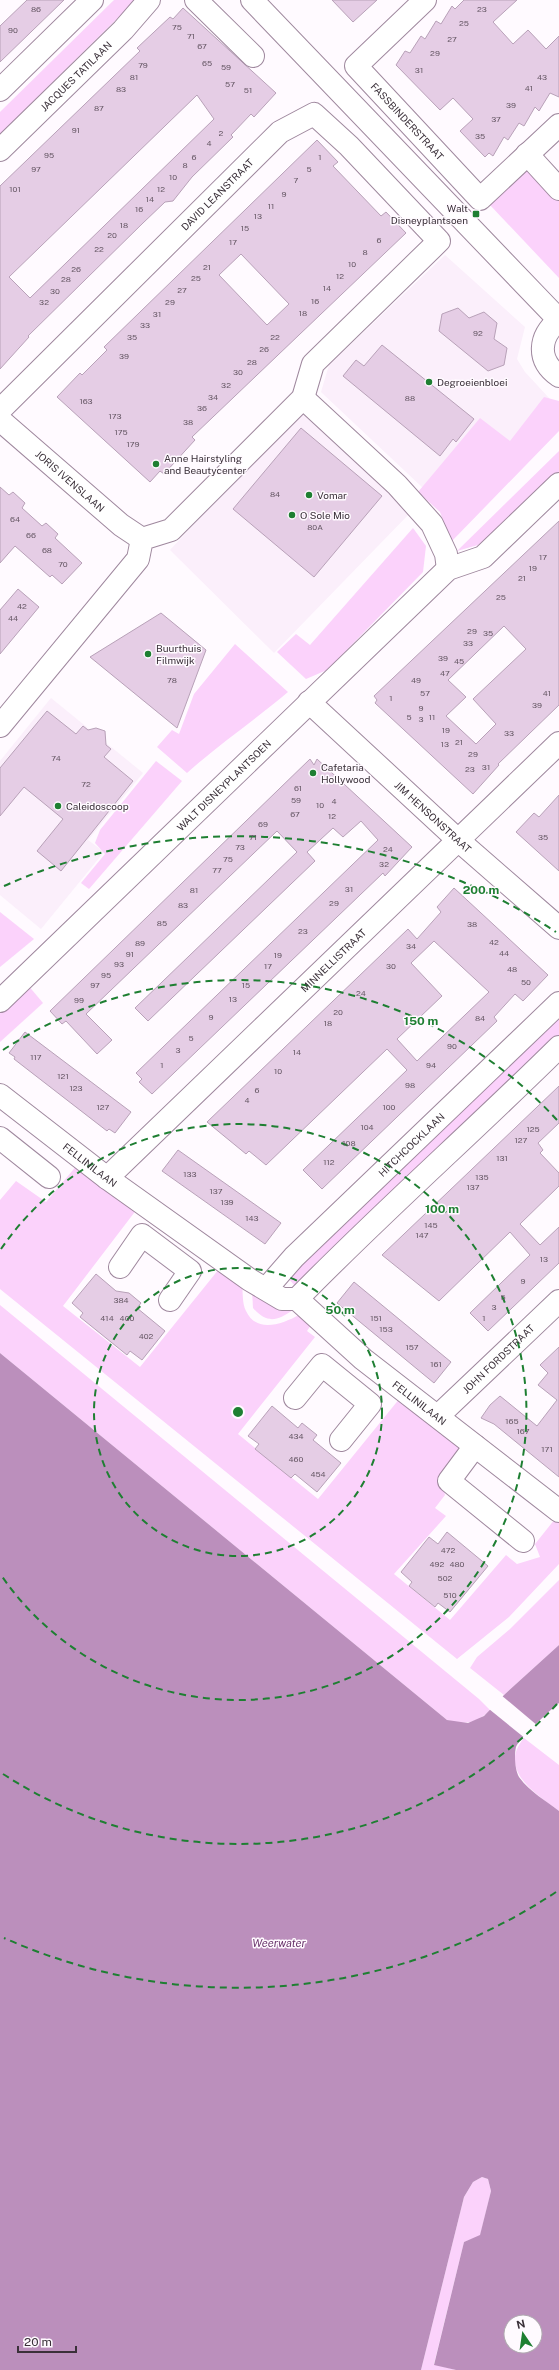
<svg xmlns="http://www.w3.org/2000/svg" width="559" height="2370" viewBox="0 0 559 2370" font-family="'Public Sans',sans-serif">
<rect width="100%" height="100%" fill="#fffaff"/>
<g fill="#fbeffb">
<path d="M445,255L525,327L517,359L525,372L550,399L458,521L321,392L329,365Z"/>
<path d="M301,408L412,511L274,653L170,550Z"/>
<path d="M51,698L143,773L88,840L104,852L41,929L0,895V761Z"/>
</g>
<g fill="#fbd2fb">
<path d="M114,0H136L0,134V112Z"/>
<path d="M528,166L559,200V278L489,204Z"/>
<path d="M544,397L559,401V431L451,542L440,512L418,492L480,418L510,441Z"/>
<path d="M559,451V475L478,545L457,551Z"/>
<path d="M413,528L426,546L423,572L327,670L306,679L277,652L296,634L310,645Z"/>
<path d="M235,644L288,692C255,720 219,744 187,773L157,747L172,730L179,734L194,694Z"/>
<path d="M156,761L182,781L89,889L81,883L105,854L95,843L100,830Z"/>
<path d="M0,912L34,939L0,967Z"/>
<path d="M27,984L43,1003L0,1042V1010Z"/>
<path d="M559,1014V1037L295,1286L288,1278Z"/>
<path d="M78,1164L137,1209L63,1306L140,1367L219,1269L242,1283C243,1291 242,1304 246,1311C257,1334 282,1324 299,1315L311,1325L307,1331L315,1337L238,1434L318,1499L400,1398L466,1448L441,1477L445,1495L435,1508L446,1516L394,1574L450,1620L506,1555L517,1564L540,1557L535,1544L555,1519L559,1522V1564L509,1617L457,1659L0,1289V1200L16,1181L46,1202Z"/>
<path d="M252,1290L292,1308L293,1310C277,1321 267,1324 253,1308Z"/>
<path d="M0,1305L479,1699L490,1710C477,1724 464,1725 447,1720L0,1353Z"/>
<path d="M559,1580V1645L504,1695L470,1668L477,1657L510,1629Z"/>
<path d="M524,1738L559,1765V1811C536,1794 497,1770 524,1738Z"/>
<path d="M482,2177L488,2179L491,2191L480,2236L464,2242L434,2364L456,2370H421L464,2197L473,2182Z"/>
</g>
<path fill="#bb8fbc" fill-rule="evenodd" d="M0,1353L447,1720L468,1723L484,1716L504,1695L559,1645V1703C550,1710 520,1738 516,1747C514,1755 515,1770 519,1777C529,1791 546,1801 559,1811V2370H456L434,2365L464,2242L480,2235L491,2191L488,2179L482,2177L473,2182L464,2197L421,2370H0ZM511,2322H535V2346H511Z"/>
<path fill="#fffaff" d="M501,1695L538,1726L526,1739L489,1709Z"/>
<g fill="#e5cde5" stroke="#b8a1b8" fill-rule="evenodd">
<path d="M27,0H64L0,62V26Z"/>
<path d="M332,0H377L353,22Z"/>
<path d="M464,0H517L493,22L513,44L528,30L546,49L559,36V97L550,93L539,111L535,107L524,126L519,123L508,140L504,137L493,156L489,153L485,157L460,131L473,119L453,98L440,110L396,65L405,51L410,53L421,36L425,39L436,21L441,24L452,6L455,9Z"/>
<path d="M183,8L276,93L254,117L251,114L231,135L233,137L192,177L173,201L165,202L143,223L28,336L29,337L0,369V186L140,51L137,48L170,17L173,19ZM197,95L214,119L30,298L9,277Z"/>
<path d="M317,140L338,162L333,166L381,216L386,212L406,233L192,437L195,440L164,474L160,471L150,482L57,397L80,373L82,375L107,350L104,347ZM241,254L289,304L267,325L219,275Z"/>
<path d="M458,308L469,318L484,312L497,323L494,339L507,348L504,365L488,371L439,331L442,314Z"/>
<path d="M382,345L474,419L456,442L453,439L440,456L343,376L356,360L364,366Z"/>
<path d="M301,428L382,496L314,577L233,509Z"/>
<path d="M0,487L9,495L13,492L25,503L22,508L42,526L46,523L58,534L55,538L82,563L62,584L52,575L50,577L15,546L0,563Z"/>
<path d="M559,521V705L498,764L499,765L473,794L375,703L377,700L374,696ZM504,626L526,649L473,699L496,724L476,744L446,716L466,697L448,680Z"/>
<path d="M18,589L39,607L0,654V610Z"/>
<path d="M161,613L206,650L177,728L90,657Z"/>
<path d="M47,711L76,734L83,726L88,730L96,728L105,731L106,745L111,749L104,757L133,781L61,871L37,851L63,819L24,787L0,816V768Z"/>
<path d="M310,759L314,765L317,759L412,847L385,876L383,873L152,1094L139,1082L142,1079L136,1073L378,840L361,821L343,837L333,828L307,852L315,861L148,1021L135,1008L297,852L277,831L86,1014L112,1040L97,1054L66,1021L62,1024L50,1011Z"/>
<path d="M559,795V871L516,832L534,813L539,817Z"/>
<path d="M454,888L548,975L523,1001L515,994L494,1017L497,1021L322,1189L303,1170L407,1070L387,1049L266,1165L249,1151L246,1154L207,1122L408,929L417,939L441,912L437,907ZM434,941L489,992L417,1061L397,1039L442,996L411,963Z"/>
<path d="M25,1032L131,1112L115,1133L109,1129L107,1131L14,1059L15,1057L9,1053Z"/>
<path d="M559,1086V1123L538,1143L543,1150L540,1153L559,1173V1186L520,1224L540,1245L559,1227V1263L488,1331L470,1313L530,1255L510,1232L439,1301L382,1255Z"/>
<path d="M178,1150L281,1223L265,1244L162,1171Z"/>
<path d="M96,1274L116,1291L129,1293L141,1303L137,1308L165,1331L142,1360L130,1351L127,1355L80,1317L83,1313L72,1303Z"/>
<path d="M354,1282L451,1362L434,1383L337,1303Z"/>
<path d="M559,1347V1477L494,1424L481,1418L490,1405L500,1396L537,1426L557,1400L538,1385L548,1373L540,1365Z"/>
<path d="M272,1406L298,1428L302,1423L317,1435L313,1440L341,1463L317,1492L295,1474L291,1478L255,1449L259,1444L248,1436Z"/>
<path d="M447,1532L488,1566L450,1612L438,1603L435,1607L409,1586L412,1582L401,1572L429,1537L438,1544Z"/>
</g>
<g fill="none" stroke-linecap="round" stroke-linejoin="round">
<g stroke="#9f889e" stroke-width="24">
<g id="minor">
<path d="M196,0L253,56"/>
<path d="M252,0L559,320"/>
<path id="s1" d="M425,0L356,66L480,199L559,125"/>
<path d="M0,90L92,0"/>
<path id="s2" d="M0,150L123,30L149,0"/>
<path d="M527,154L559,189"/>
<path d="M559,320C539,336 536,360 559,376"/>
<path d="M303,398L397,485L432,524L446,554L448,569"/>
<path id="s3" d="M0,410L280,132L314,114L349,146L439,241L313,364L303,398L171,530L142,539L138,559L0,726"/>
<path id="s4" d="M0,420L121,525L142,539"/>
<path id="s5" d="M309,702L458,840L559,928"/>
<path id="s6" d="M0,1001L448,569L483,557L559,484"/>
<path id="s7" d="M0,1095L107,1178L250,1280L282,1299H297L363,1359L559,1511"/>
<path d="M0,1138L49,1177"/>
<path id="s8" d="M107,1178L559,743"/>
<path d="M120,1267L142,1235L190,1271L170,1300"/>
<path id="s9" d="M266,1289L294,1257L559,1003"/>
<path d="M297,1299C382,1212 473,1132 559,1047"/>
<path d="M295,1398L322,1365L370,1404L341,1440"/>
<path id="s10" d="M438,1416L559,1301"/>
<path d="M475,1446L449,1481L523,1541"/>
</g>
</g>
<use href="#minor" stroke="#fff" stroke-width="22"/>
</g>
<g fill="none" stroke="#1e7f32" stroke-width="2" stroke-dasharray="7 5">
<circle cx="238" cy="1412" r="144"/>
<path d="M1 1249A288 288 0 1 1 1 1575"/>
<path d="M557 1704A432 432 0 0 1 3 1774M3 1050A432 432 0 0 1 557 1120"/>
<path d="M556 1892A576 576 0 0 1 4 1938M4 886A576 576 0 0 1 556 932"/>
</g>
<g fill="#1e7f32" stroke="#fffaff" stroke-width="1.5">
<rect x="472" y="210" width="8" height="8" rx="2"/>
<circle cx="429" cy="382" r="4"/>
<circle cx="156" cy="464" r="4"/>
<circle cx="309" cy="495" r="4"/>
<circle cx="292" cy="515" r="4"/>
<circle cx="148" cy="654" r="4"/>
<circle cx="313" cy="773" r="4"/>
<circle cx="58" cy="806" r="4"/>
</g>
<g text-anchor="middle" dominant-baseline="central" stroke-width="3" stroke-linejoin="round" paint-order="stroke">
<g font-size="8" fill="#655764">
<text x="36" y="9">86</text>
<text x="482" y="9">23</text>
<text x="464" y="23">25</text>
<text x="177" y="27">75</text>
<text x="13" y="30">90</text>
<text x="191" y="36">71</text>
<text x="452" y="39">27</text>
<text x="202" y="46">67</text>
<text x="435" y="53">29</text>
<text x="207" y="63">65</text>
<text x="143" y="65">79</text>
<text x="226" y="67">59</text>
<text x="419" y="70">31</text>
<text x="134" y="77">81</text>
<text x="542" y="77">43</text>
<text x="230" y="84">57</text>
<text x="529" y="88">41</text>
<text x="121" y="89">83</text>
<text x="248" y="90">51</text>
<text x="511" y="105">39</text>
<text x="99" y="108">87</text>
<text x="496" y="119">37</text>
<text x="76" y="130">91</text>
<text x="221" y="133">2</text>
<text x="480" y="136">35</text>
<text x="209" y="143">4</text>
<text x="49" y="155">95</text>
<text x="194" y="157">6</text>
<text x="320" y="157">1</text>
<text x="185" y="165">8</text>
<text x="36" y="169">97</text>
<text x="309" y="169">5</text>
<text x="173" y="177">10</text>
<text x="296" y="180">7</text>
<text x="15" y="189">101</text>
<text x="161" y="189">12</text>
<text x="284" y="194">9</text>
<text x="150" y="199">14</text>
<text x="271" y="206">11</text>
<text x="139" y="209">16</text>
<text x="258" y="216">13</text>
<text x="124" y="225">18</text>
<text x="245" y="228">15</text>
<text x="112" y="235">20</text>
<text x="379" y="240">6</text>
<text x="233" y="242">17</text>
<text x="99" y="249">22</text>
<text x="365" y="252">8</text>
<text x="352" y="264">10</text>
<text x="207" y="267">21</text>
<text x="76" y="269">26</text>
<text x="340" y="276">12</text>
<text x="196" y="278">25</text>
<text x="66" y="279">28</text>
<text x="327" y="288">14</text>
<text x="182" y="290">27</text>
<text x="55" y="291">30</text>
<text x="315" y="301">16</text>
<text x="44" y="302">32</text>
<text x="170" y="302">29</text>
<text x="303" y="313">18</text>
<text x="157" y="314">31</text>
<text x="145" y="325">33</text>
<text x="478" y="333">92</text>
<text x="132" y="337">35</text>
<text x="275" y="337">22</text>
<text x="264" y="349">26</text>
<text x="124" y="356">39</text>
<text x="252" y="362">28</text>
<text x="238" y="372">30</text>
<text x="226" y="385">32</text>
<text x="213" y="397">34</text>
<text x="410" y="398">88</text>
<text x="86" y="401">163</text>
<text x="202" y="408">36</text>
<text x="115" y="416">173</text>
<text x="188" y="422">38</text>
<text x="121" y="432">175</text>
<text x="133" y="444">179</text>
<text x="275" y="494">84</text>
<text x="15" y="519">64</text>
<text x="315" y="527">80A</text>
<text x="31" y="535">66</text>
<text x="47" y="550">68</text>
<text x="543" y="557">17</text>
<text x="63" y="564">70</text>
<text x="533" y="568">19</text>
<text x="522" y="578">21</text>
<text x="501" y="597">25</text>
<text x="22" y="606">42</text>
<text x="13" y="618">44</text>
<text x="472" y="631">29</text>
<text x="488" y="633">35</text>
<text x="468" y="643">33</text>
<text x="443" y="658">39</text>
<text x="459" y="661">45</text>
<text x="445" y="673">47</text>
<text x="172" y="680">78</text>
<text x="416" y="680">49</text>
<text x="425" y="693">57</text>
<text x="547" y="693">41</text>
<text x="391" y="698">1</text>
<text x="537" y="705">39</text>
<text x="421" y="708">9</text>
<text x="409" y="717">5</text>
<text x="432" y="717">11</text>
<text x="421" y="719">3</text>
<text x="446" y="730">19</text>
<text x="509" y="733">33</text>
<text x="459" y="742">21</text>
<text x="445" y="744">13</text>
<text x="473" y="754">29</text>
<text x="56" y="758">74</text>
<text x="486" y="767">31</text>
<text x="470" y="769">23</text>
<text x="86" y="784">72</text>
<text x="298" y="788">61</text>
<text x="296" y="800">59</text>
<text x="334" y="801">4</text>
<text x="320" y="805">10</text>
<text x="295" y="814">67</text>
<text x="332" y="816">12</text>
<text x="263" y="824">69</text>
<text x="253" y="837">71</text>
<text x="543" y="837">35</text>
<text x="240" y="847">73</text>
<text x="388" y="849">24</text>
<text x="228" y="859">75</text>
<text x="384" y="864">32</text>
<text x="217" y="870">77</text>
<text x="349" y="889">31</text>
<text x="194" y="890">81</text>
<text x="334" y="903">29</text>
<text x="183" y="905">83</text>
<text x="162" y="923">85</text>
<text x="472" y="924">38</text>
<text x="303" y="931">23</text>
<text x="494" y="942">42</text>
<text x="140" y="943">89</text>
<text x="411" y="946">34</text>
<text x="504" y="953">44</text>
<text x="130" y="954">91</text>
<text x="278" y="955">19</text>
<text x="119" y="964">93</text>
<text x="268" y="966">17</text>
<text x="391" y="966">30</text>
<text x="512" y="969">48</text>
<text x="106" y="975">95</text>
<text x="526" y="982">50</text>
<text x="95" y="985">97</text>
<text x="246" y="985">15</text>
<text x="361" y="993">24</text>
<text x="233" y="999">13</text>
<text x="79" y="1000">99</text>
<text x="338" y="1012">20</text>
<text x="211" y="1017">9</text>
<text x="480" y="1018">84</text>
<text x="328" y="1023">18</text>
<text x="191" y="1038">5</text>
<text x="452" y="1046">90</text>
<text x="178" y="1050">3</text>
<text x="297" y="1052">14</text>
<text x="36" y="1057">117</text>
<text x="162" y="1065">1</text>
<text x="431" y="1065">94</text>
<text x="278" y="1071">10</text>
<text x="63" y="1076">121</text>
<text x="410" y="1085">98</text>
<text x="76" y="1088">123</text>
<text x="257" y="1090">6</text>
<text x="247" y="1100">4</text>
<text x="103" y="1107">127</text>
<text x="389" y="1107">100</text>
<text x="367" y="1127">104</text>
<text x="533" y="1129">125</text>
<text x="521" y="1140">127</text>
<text x="349" y="1143">108</text>
<text x="502" y="1158">131</text>
<text x="329" y="1162">112</text>
<text x="190" y="1174">133</text>
<text x="482" y="1177">135</text>
<text x="473" y="1187">137</text>
<text x="216" y="1191">137</text>
<text x="227" y="1202">139</text>
<text x="252" y="1218">143</text>
<text x="431" y="1225">145</text>
<text x="422" y="1235">147</text>
<text x="544" y="1259">13</text>
<text x="523" y="1281">9</text>
<text x="503" y="1297">5</text>
<text x="121" y="1300">384</text>
<text x="494" y="1307">3</text>
<text x="107" y="1318">414</text>
<text x="127" y="1318">400</text>
<text x="376" y="1318">151</text>
<text x="484" y="1318">1</text>
<text x="386" y="1329">153</text>
<text x="146" y="1336">402</text>
<text x="412" y="1347">157</text>
<text x="436" y="1364">161</text>
<text x="512" y="1421">165</text>
<text x="523" y="1431">167</text>
<text x="296" y="1436">434</text>
<text x="547" y="1449">171</text>
<text x="296" y="1459">460</text>
<text x="318" y="1474">454</text>
<text x="448" y="1550">472</text>
<text x="437" y="1564">492</text>
<text x="457" y="1564">480</text>
<text x="445" y="1578">502</text>
<text x="450" y="1595">510</text>
</g>
<g font-size="10" fill="#3a3039" stroke="#fffaff">
<text stroke="none"><textPath href="#s2" startOffset="106">JACQUES TATILAAN</textPath></text>
<text stroke="none"><textPath href="#s1" startOffset="171">FASSBINDERSTRAAT</textPath></text>
<text stroke="none"><textPath href="#s3" startOffset="306">DAVID LEANSTRAAT</textPath></text>
<text stroke="none"><textPath href="#s4" startOffset="93">JORIS IVENSLAAN</textPath></text>
<text stroke="none"><textPath href="#s6" startOffset="311">WALT DISNEYPLANTSOEN</textPath></text>
<text stroke="none"><textPath href="#s5" startOffset="169">JIM HENSONSTRAAT</textPath></text>
<text stroke="none"><textPath href="#s8" startOffset="314">MINNELLISTRAAT</textPath></text>
<text stroke="none"><textPath href="#s9" startOffset="205">HITCHCOCKLAAN</textPath></text>
<text stroke="none"><textPath href="#s7" startOffset="114">FELLINILAAN</textPath></text>
<text stroke="none"><textPath href="#s10" startOffset="83">JOHN FORDSTRAAT</textPath></text>
<text stroke="none"><textPath href="#s7" startOffset="524">FELLINILAAN</textPath></text>
</g>
<g font-size="10" fill="#3a3039" stroke="#fffaff" text-anchor="start">
<text x="468" y="208" text-anchor="end">Walt<tspan x="468" dy="12">Disneyplantsoen</tspan></text>
<text x="437" y="382">Degroeienbloei</text>
<text x="164" y="458">Anne Hairstyling<tspan x="164" dy="12">and Beautycenter</tspan></text>
<text x="317" y="495">Vomar</text>
<text x="300" y="515">O Sole Mio</text>
<text x="156" y="648">Buurthuis<tspan x="156" dy="12">Filmwijk</tspan></text>
<text x="321" y="767">Cafetaria<tspan x="321" dy="12">Hollywood</tspan></text>
<text x="66" y="806">Caleidoscoop</text>
</g>
<g font-size="11" font-style="italic" fill="#673169" stroke="#fffaff">
<text x="279" y="1943">Weerwater</text>
</g>
</g>
<circle cx="238" cy="1412" r="6" fill="#1e7f32" stroke="#fffaff" stroke-width="2"/>
<g font-size="12" text-anchor="middle" font-weight="bold" fill="#1e7f32" stroke="#fffaff" stroke-width="3" stroke-linejoin="round" paint-order="stroke">
<text x="481" y="894">200 m</text>
<text x="421" y="1025">150 m</text>
<text x="442" y="1213">100 m</text>
<text x="340" y="1314">50 m</text>
</g>
<g transform="translate(523 2334) rotate(347)"><circle r="19" fill="#fffaff" stroke="#b0a9b0"/>
<path d="M0-3L7 15L0 10L-7 15Z" fill="#1e7f32"/>
<text y="-6" font-size="11" font-weight="bold" text-anchor="middle" fill="#3a3039">N</text>
</g>
<path d="M18 2346v6h58v-6" fill="none" stroke="#3a3039" stroke-width="2"/>
<text x="24" y="2346" font-size="12" fill="#3a3039" stroke="#fffaff" stroke-width="3" paint-order="stroke">20 m</text>
</svg>
